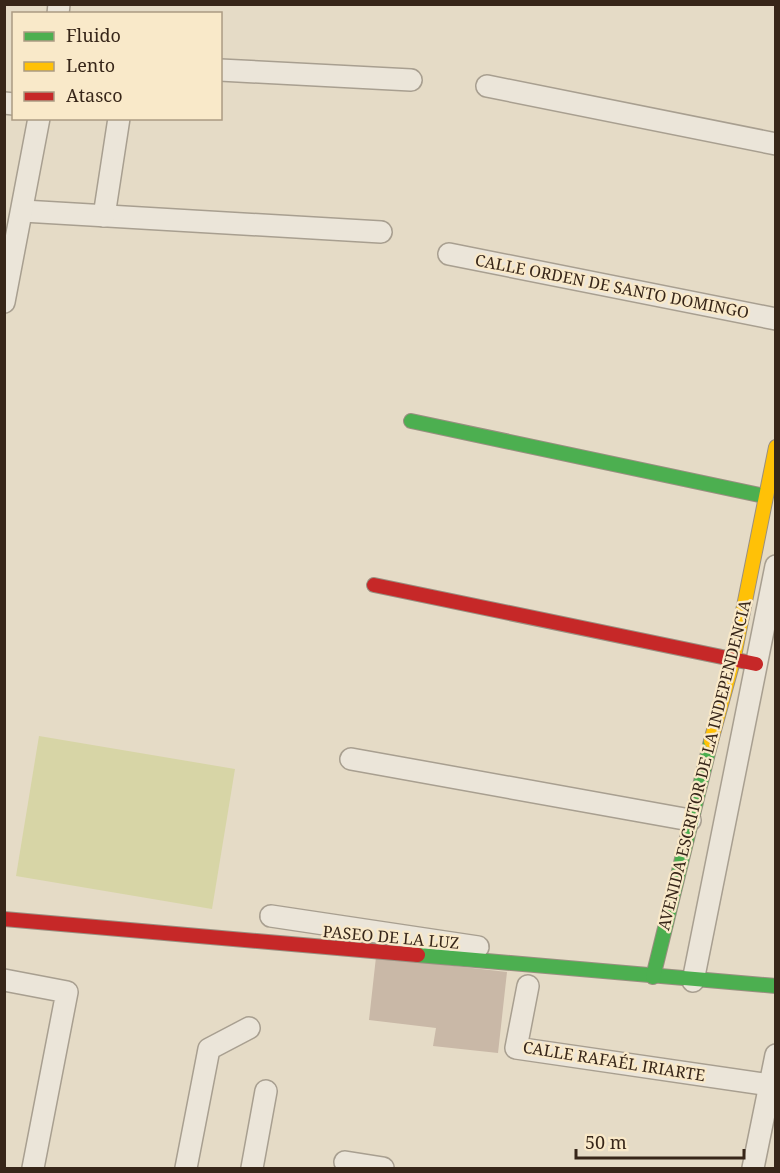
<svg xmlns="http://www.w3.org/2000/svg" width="780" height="1173" viewBox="0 0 780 1173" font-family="'Noto Serif',serif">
<rect width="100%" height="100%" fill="#e5dbc6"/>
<path fill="#d7d5a6" d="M39,736L235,769L212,909L16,876Z"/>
<path fill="#c9b8a7" d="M376,957L507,972L498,1053L433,1046L436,1028L369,1020Z"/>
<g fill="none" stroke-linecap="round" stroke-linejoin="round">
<g stroke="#a89f90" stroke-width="24">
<g id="street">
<path d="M58,14L59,4"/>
<path d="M220,70L411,80"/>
<path d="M487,86L776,144"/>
<path d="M4,103L14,104"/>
<path d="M23,211L381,232"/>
<path d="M104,216L119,118"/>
<path d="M449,254L776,319"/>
<path d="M4,302L39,118"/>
<path d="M351,759L690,820"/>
<path d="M271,916L478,947"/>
<path d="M4,980L67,992L33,1168"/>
<path d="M693,981L776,566"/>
<path d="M528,986L516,1048L770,1085"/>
<path d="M345,1162L383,1168"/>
<path d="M186,1168L209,1049L249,1028"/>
<path d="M252,1168L266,1091"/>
<path d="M753,1168L776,1055"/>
</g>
</g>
<g stroke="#998f80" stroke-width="16">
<g id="fast">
<path d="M411,421L764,496"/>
<path d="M418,955L776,986"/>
<path d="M653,977L711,741"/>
</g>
</g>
<g stroke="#998f80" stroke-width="16">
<path id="slow" d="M711,741L733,661L776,447"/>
</g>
<g stroke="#998f80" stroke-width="16">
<g id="jam">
<path d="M374,585L756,664"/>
<path d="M4,919L418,955"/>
</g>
</g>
<use href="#street" stroke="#ebe5d9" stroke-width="21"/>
<use href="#fast" stroke="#4caf50" stroke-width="14"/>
<use href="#slow" stroke="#ffc107" stroke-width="14"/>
<use href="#jam" stroke="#c62828" stroke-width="14"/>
</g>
<g text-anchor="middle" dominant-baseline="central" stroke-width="4.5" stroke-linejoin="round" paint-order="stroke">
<g font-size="16" fill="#372619" stroke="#f9e9c9">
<text transform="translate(612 286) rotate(11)">CALLE ORDEN DE SANTO DOMINGO</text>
<text transform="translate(704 765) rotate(-76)">AVENIDA ESCRITOR DE LA INDEPENDENCIA</text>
<text transform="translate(391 937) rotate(5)">PASEO DE LA LUZ</text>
<text transform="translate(614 1061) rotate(9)">CALLE RAFAÉL IRIARTE</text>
</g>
</g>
<rect width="780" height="1173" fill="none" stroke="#372619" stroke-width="12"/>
<rect x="12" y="12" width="210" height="108" fill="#f9e9c9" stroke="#ab9b83" stroke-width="1.5"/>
<rect x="24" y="32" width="30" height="9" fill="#4caf50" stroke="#ab9b83" stroke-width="1.5"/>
<text x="66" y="42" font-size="18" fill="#372619">Fluido</text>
<rect x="24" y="62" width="30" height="9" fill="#ffc107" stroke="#ab9b83" stroke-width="1.5"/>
<text x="66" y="72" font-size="18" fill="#372619">Lento</text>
<rect x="24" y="92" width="30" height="9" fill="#c62828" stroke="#ab9b83" stroke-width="1.5"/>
<text x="66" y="102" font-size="18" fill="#372619">Atasco</text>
<path d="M576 1149v9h168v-9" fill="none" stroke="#372619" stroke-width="3"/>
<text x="585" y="1149" font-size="18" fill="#372619" stroke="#f9e9c9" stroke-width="4.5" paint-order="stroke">50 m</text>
</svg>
